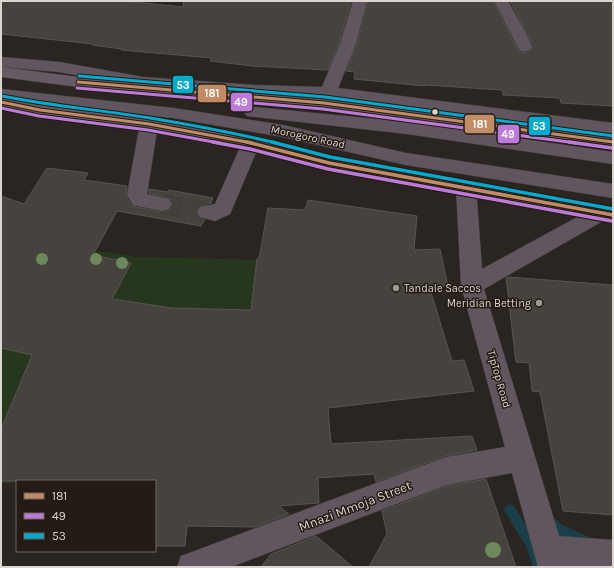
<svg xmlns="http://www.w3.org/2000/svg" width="614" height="568" viewBox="0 0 614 568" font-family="Karla,sans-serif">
<rect width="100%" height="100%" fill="#2a2520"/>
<path fill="#27371d" d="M48,243L138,257L268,260L278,311L17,482L1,484V339Z"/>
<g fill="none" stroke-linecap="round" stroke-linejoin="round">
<g fill="#1b3f49" fill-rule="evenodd">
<path d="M339,34L342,36L337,64L334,66L331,64L336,36Z"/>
<path d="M510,504L514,506L536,541L545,567H533L527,548L504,510L506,506Z"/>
<path d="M548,514L552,516L562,525L591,538L593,542L591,546L587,548C573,542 549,536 542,520L544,516Z"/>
</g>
</g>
<g fill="#46423e" stroke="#595450">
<path d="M1,1H124L183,7L184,1H351L339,43L328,70L252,66L210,61L212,58L121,50L122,49L92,45L93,44L1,34Z"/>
<path d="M368,1H493L518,51L523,53L530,51L533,46L510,1H613V106L561,103L560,98L503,95L502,90L425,85V86L354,79L355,72L346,71L357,45Z"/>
<path d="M47,168L88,173L84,180L127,186L126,196L132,206L162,212L170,210L173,203L169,198L149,193V189L168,192L169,190L213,198L211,203L200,206L196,211L199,218L204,220L201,226L117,211L93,255L131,263L112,299L172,308L251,310L257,259H259L268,208L305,210L308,200L417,216L414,250L440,249L448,286H429L452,361L464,360L474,391L328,408L331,444L472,436L477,450L445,456L376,482L374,474L318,478L319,503L279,506L289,514L255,527L187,526L185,546H155V481H1V429L32,355L1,348V196L24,204Z"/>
<path d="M508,277L613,285V515L563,511L540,392L532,391L529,363L516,362L506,278Z"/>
<path d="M486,479L516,567H369L387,534L382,511L446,486Z"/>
<path d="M316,536L353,567H261L271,554Z"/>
</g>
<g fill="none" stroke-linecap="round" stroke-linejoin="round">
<path stroke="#443f3a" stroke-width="20" stroke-dasharray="20 10" stroke-linecap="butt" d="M162,204L207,212"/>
<g stroke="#45413d" stroke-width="1">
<g id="minor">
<path d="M353,1H367L356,44L338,88L613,123V135L334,98L330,107L324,108L318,107L316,103L318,97L254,95L143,87L59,72L1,67V57L59,62L143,77L254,85L322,87L340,44Z"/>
<path d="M494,1H508L524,30L532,47L529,50L524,52L519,50Z"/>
<path d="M1,89L173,108L283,125L406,153L613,184V198L406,165L283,137L173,118L1,99Z"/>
<path d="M253,107L407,122L613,152V164L407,134L247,116L244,112L247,108Z"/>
<path d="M149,118L155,120L158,124L147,194L169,199L172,204L169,209L162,211L133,205L127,195L140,124L143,120Z"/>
<path d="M251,137L257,139L260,143L230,214L215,221L200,217L197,212L200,207L215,204L242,143L245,139Z"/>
<path d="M466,180L473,182L476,187L482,269L594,208L601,205L608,208L611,213L608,218L484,289L559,536L613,540V567H538L512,473L446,485L231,567H177L181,556L192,552L446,457L505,447L461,285L456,187L459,182Z"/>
</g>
</g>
<g stroke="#45413d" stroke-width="1">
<g id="highway">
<path d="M1,67L86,78L324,98L613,136V148L324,108L86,88L1,77Z"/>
<path d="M1,97L40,105L149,118L251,137L329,157L613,207V223L329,169L251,149L149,130L40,115L1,107Z"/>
</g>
</g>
<use href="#minor" fill="#605660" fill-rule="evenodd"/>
<use href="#highway" fill="#665b65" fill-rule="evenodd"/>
<g stroke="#241c14" stroke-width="5">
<g id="bus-1-far1">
<path d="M78,82L324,103L613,142"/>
<path d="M1,102L40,110L149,124L252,143"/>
</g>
</g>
<g stroke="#241c14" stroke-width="6">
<path id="bus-1" d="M247,142L329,163L613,215"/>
</g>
<g stroke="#241c14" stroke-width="5">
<g id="bus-2-far1">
<path d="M77,88L323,109L576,143"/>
<path d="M1,108L39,116L148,130L219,143"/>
</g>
</g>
<g stroke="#241c14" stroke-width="6">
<g id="bus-2">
<path d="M213,142L250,149L328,169L612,221"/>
<path d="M569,142L612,148"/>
</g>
</g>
<g stroke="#241c14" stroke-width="5">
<g id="bus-3-far1">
<path d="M79,76L325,97L613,136"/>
<path d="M2,96C51,106 101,110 150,118C192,125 235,133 276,143"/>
</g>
</g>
<g stroke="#241c14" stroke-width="6">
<path id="bus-3" d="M272,142L330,157L613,209"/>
</g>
<use href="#bus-1-far1" stroke="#c18c65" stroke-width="3"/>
<use href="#bus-1" stroke="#c18c65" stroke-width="3.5"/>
<use href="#bus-2-far1" stroke="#bd7bd9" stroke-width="3"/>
<use href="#bus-2" stroke="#bd7bd9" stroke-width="3.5"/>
<use href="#bus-3-far1" stroke="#00a9ce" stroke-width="3"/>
<use href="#bus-3" stroke="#00a9ce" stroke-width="3.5"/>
</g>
<g fill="#6e875c">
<circle cx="42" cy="259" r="6"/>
<circle cx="96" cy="259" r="6"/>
<circle cx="122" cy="263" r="6"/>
<circle cx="493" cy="550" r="8"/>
</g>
<circle fill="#dad5cf" stroke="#241c14" stroke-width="1.5" cx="435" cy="112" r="3.5"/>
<g fill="#9c9792" stroke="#241c14" stroke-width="1.5">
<circle cx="396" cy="288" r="4"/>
<circle cx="539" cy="303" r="4"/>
</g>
<g text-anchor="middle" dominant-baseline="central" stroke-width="3" stroke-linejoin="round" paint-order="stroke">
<g font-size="11" fill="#dad5cf" stroke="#241c14">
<text transform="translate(308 137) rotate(12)">Morogoro Road</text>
<text transform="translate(499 379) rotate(74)">TipTop Road</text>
</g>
<g font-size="11" fill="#dad5cf" stroke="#241c14" text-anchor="start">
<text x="404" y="288">Tandale Saccos</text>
<text x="531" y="303" text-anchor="end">Meridian Betting</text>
</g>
<g font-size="13" fill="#dad5cf" stroke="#241c14">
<text transform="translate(355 506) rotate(-21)">Mnazi Mmoja Street</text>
</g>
</g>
<g stroke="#241c14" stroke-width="1.5">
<rect x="172" y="75" width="22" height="19" rx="4" fill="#00a9ce"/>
<rect x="197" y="84" width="30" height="19" rx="4" fill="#c18c65"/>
<rect x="230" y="92" width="23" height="20" rx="4" fill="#bd7bd9"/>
<rect x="464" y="114" width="31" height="20" rx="4" fill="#c18c65"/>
<rect x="528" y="116" width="23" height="20" rx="4" fill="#00a9ce"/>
<rect x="497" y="124" width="23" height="20" rx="4" fill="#bd7bd9"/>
</g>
<g font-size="11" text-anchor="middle" font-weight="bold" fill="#fff">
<text x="183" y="89">53</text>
<text x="212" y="97">181</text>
<text x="241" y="106">49</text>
<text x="480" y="128">181</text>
<text x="539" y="130">53</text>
<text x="508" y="138">49</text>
</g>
<rect width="614" height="568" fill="none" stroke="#dad5cf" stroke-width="4"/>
<rect x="16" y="480" width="140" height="72" fill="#241c14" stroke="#6d665f"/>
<rect x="24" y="493" width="20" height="6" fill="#c18c65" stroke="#6d665f"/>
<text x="52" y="500" font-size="12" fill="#dad5cf">181</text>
<rect x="24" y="513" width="20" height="6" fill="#bd7bd9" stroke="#6d665f"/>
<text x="52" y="520" font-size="12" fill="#dad5cf">49</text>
<rect x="24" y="533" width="20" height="6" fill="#00a9ce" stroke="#6d665f"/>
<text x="52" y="540" font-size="12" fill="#dad5cf">53</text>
</svg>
